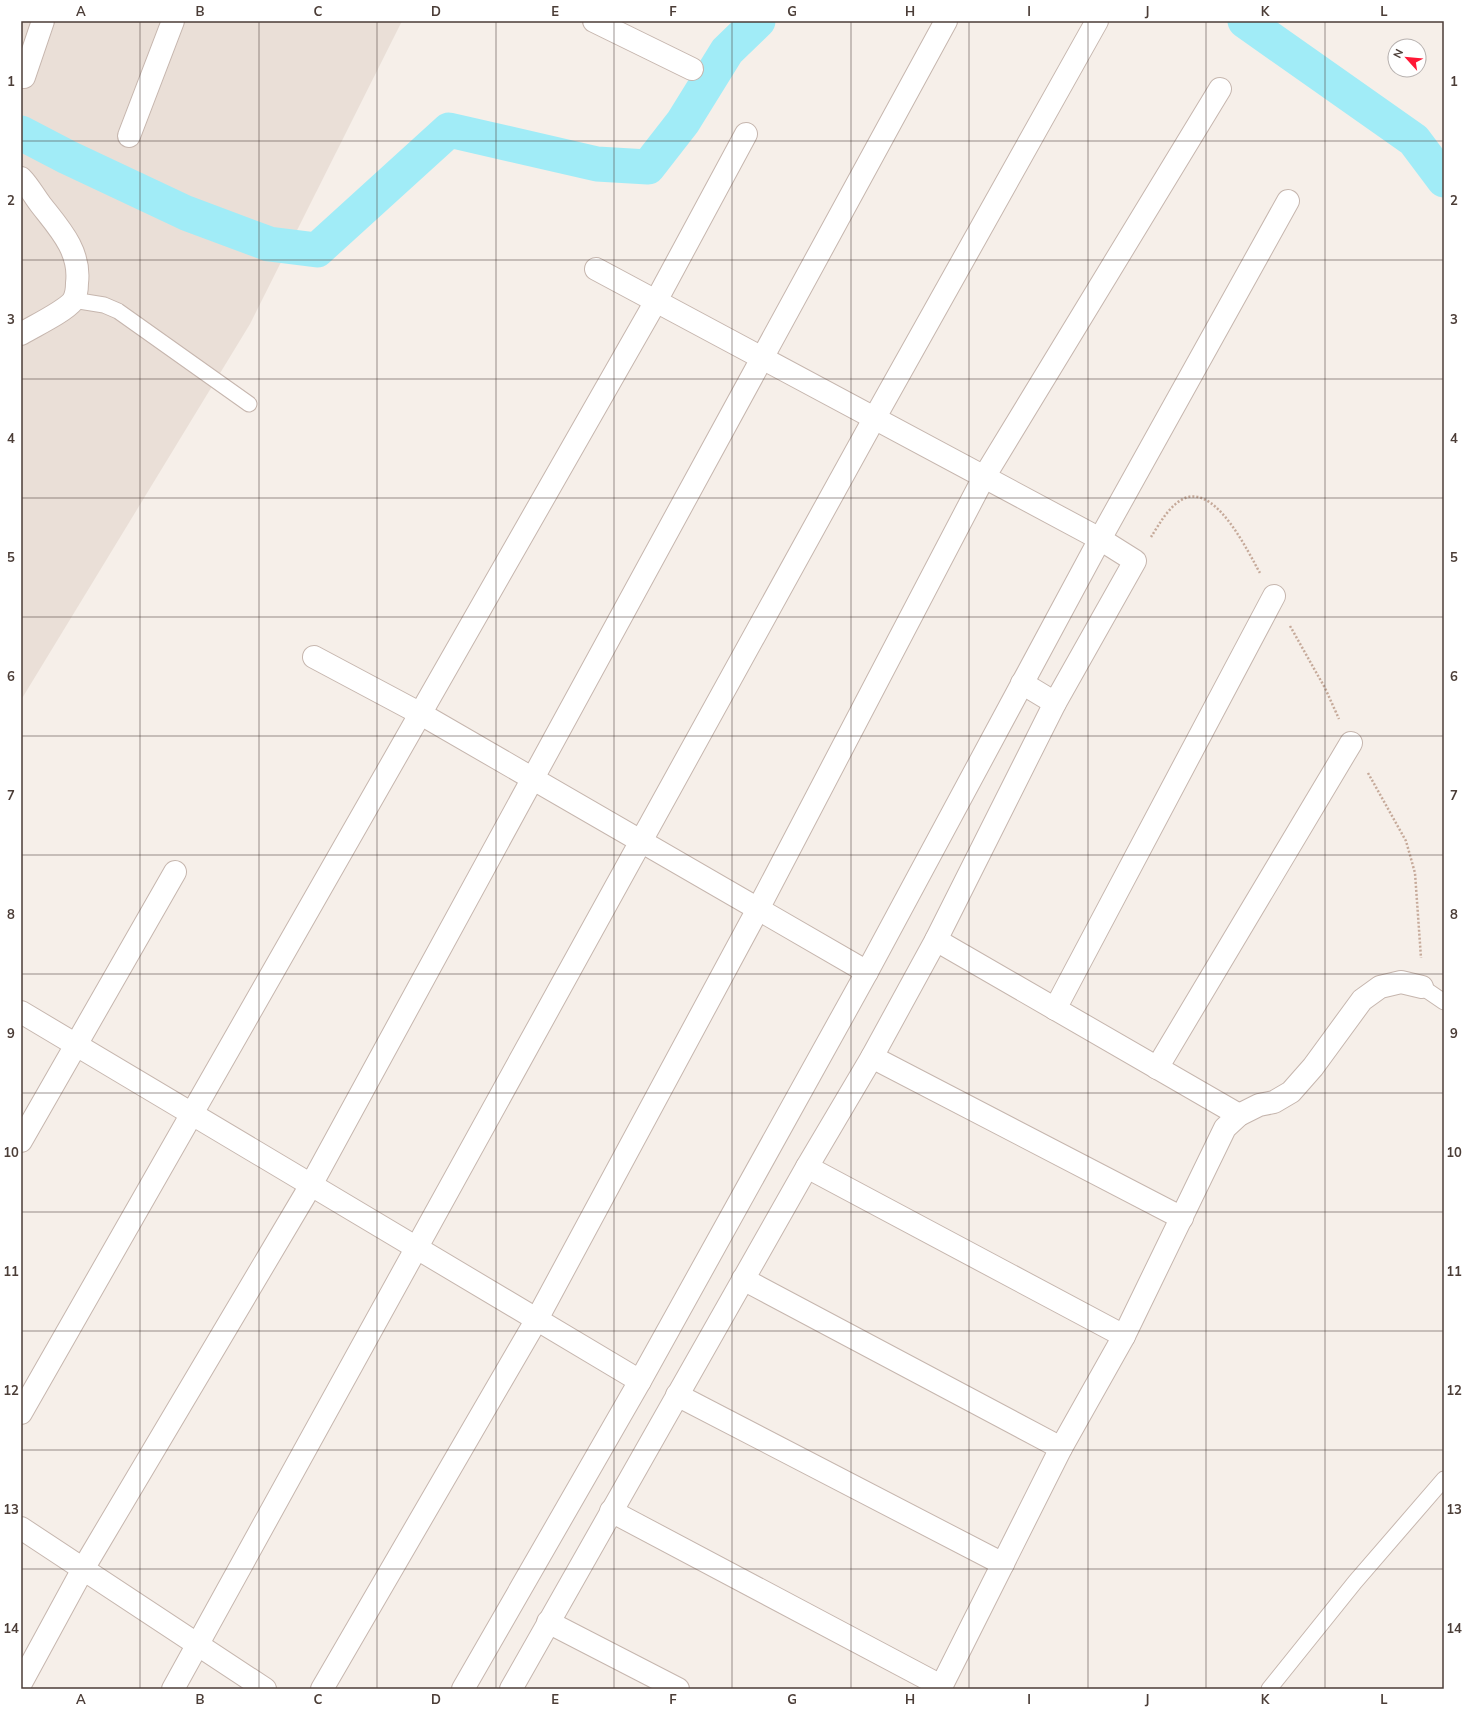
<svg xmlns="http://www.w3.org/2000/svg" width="1465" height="1710" viewBox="0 0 1465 1710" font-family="Mulish,sans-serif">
<rect width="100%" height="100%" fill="#f6efe9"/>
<path fill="#eadfd7" d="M21,21H402L250,324L21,700Z"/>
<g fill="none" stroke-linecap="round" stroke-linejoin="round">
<g stroke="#a1ecf7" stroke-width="35">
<path d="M1245,21L1414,140L1444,180"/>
<path d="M21,133L67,157L186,213L269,244L317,250L449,130L597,164L648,167L683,122L727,51L758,21"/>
</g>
<g stroke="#c6b6ae" stroke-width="17">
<g id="service">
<path d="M73,300L104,305L118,311L249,404"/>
<path d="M1422,987L1444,1002"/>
<path d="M1269,1689L1355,1582L1444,1479"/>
</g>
</g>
<g stroke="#c6b6ae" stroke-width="24">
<g id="minor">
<path d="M594,21L692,69"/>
<path d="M24,77L43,21"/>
<path d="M129,136L173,21"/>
<path d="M21,178C29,186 34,196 41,205C59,228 81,251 77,283C77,288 76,296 73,301C64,312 34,326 21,334"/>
<path d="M314,657L421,714L867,972"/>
<path d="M1022,683L1055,703"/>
<path d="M936,940L1239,1115"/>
<path d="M1055,1009L1274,596"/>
<path d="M21,1012L640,1381"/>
<path d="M872,1057L1182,1218"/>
<path d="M1157,1068L1351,743"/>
<path d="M21,1141L175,872"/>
<path d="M807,1167L1124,1336"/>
<path d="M743,1279L1061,1448"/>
<path d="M677,1395L1003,1564"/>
<path d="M21,1413L656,301L746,134"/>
<path d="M611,1511L941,1686"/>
<path d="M21,1528L265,1689"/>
<path d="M548,1622L678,1689"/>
<path d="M21,1683L83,1569L311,1185L946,21"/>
<path d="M173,1689L874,419L1097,21"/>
<path d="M322,1689L537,1319L758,909L984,477L1220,89"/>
<path d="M463,1689L640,1381L867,972L1100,539L1288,201"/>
<path d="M511,1689L807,1167L872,1057L936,940L1055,703L1135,561L1100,539L596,269"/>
<path d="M940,1689L1061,1448L1124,1336L1225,1128L1239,1115L1259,1105L1274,1102L1291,1092L1313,1067L1362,1000L1380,987L1401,982L1422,987"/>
</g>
</g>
<g stroke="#c6aa9a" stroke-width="2.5" stroke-dasharray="2 2" stroke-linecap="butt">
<path d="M1151,537C1160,523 1171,502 1188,497C1219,490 1248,552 1260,573"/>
<path d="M1290,626L1325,688L1339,719"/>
<path d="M1368,773L1406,841L1415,873L1421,958"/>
</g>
<use href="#service" stroke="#fff" stroke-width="15"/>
<use href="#minor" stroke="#fff" stroke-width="22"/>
</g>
<path fill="none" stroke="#4b3d37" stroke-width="1" stroke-opacity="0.55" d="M140,21V1689M259,21V1689M377,21V1689M496,21V1689M614,21V1689M732,21V1689M851,21V1689M969,21V1689M1088,21V1689M1206,21V1689M1325,21V1689M21,141H1444M21,260H1444M21,379H1444M21,498H1444M21,617H1444M21,736H1444M21,855H1444M21,974H1444M21,1093H1444M21,1212H1444M21,1331H1444M21,1450H1444M21,1569H1444"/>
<rect width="1465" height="1710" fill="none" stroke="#ffffff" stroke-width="44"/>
<g transform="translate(1407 58) rotate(297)"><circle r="19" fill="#ffffff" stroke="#b7b1af"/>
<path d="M0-3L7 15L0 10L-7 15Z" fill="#ff1735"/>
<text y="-6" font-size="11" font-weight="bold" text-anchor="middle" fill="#4b3d37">N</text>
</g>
<rect x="22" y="22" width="1421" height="1666" fill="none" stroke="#4b3d37" stroke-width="1.5"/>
<g font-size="13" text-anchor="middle" font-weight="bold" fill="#4b3d37">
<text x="81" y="16">A</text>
<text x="200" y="16">B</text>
<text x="318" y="16">C</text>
<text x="436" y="16">D</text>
<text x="555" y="16">E</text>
<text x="673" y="16">F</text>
<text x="792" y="16">G</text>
<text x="910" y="16">H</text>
<text x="1029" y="16">I</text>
<text x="1147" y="16">J</text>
<text x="1265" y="16">K</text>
<text x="1384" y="16">L</text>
<text x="11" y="86">1</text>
<text x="1454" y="86">1</text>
<text x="11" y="205">2</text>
<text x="1454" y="205">2</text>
<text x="11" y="324">3</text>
<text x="1454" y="324">3</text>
<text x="11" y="443">4</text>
<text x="1454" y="443">4</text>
<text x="11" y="562">5</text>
<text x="1454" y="562">5</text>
<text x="11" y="681">6</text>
<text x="1454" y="681">6</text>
<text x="11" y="800">7</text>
<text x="1454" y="800">7</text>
<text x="11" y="919">8</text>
<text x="1454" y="919">8</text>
<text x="11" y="1038">9</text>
<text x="1454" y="1038">9</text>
<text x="11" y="1157">10</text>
<text x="1454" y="1157">10</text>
<text x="11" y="1276">11</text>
<text x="1454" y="1276">11</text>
<text x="11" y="1395">12</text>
<text x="1454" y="1395">12</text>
<text x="11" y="1514">13</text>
<text x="1454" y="1514">13</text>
<text x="11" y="1633">14</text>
<text x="1454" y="1633">14</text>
<text x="81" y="1704">A</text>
<text x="200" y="1704">B</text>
<text x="318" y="1704">C</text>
<text x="436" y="1704">D</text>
<text x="555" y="1704">E</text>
<text x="673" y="1704">F</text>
<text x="792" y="1704">G</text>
<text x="910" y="1704">H</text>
<text x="1029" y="1704">I</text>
<text x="1147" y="1704">J</text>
<text x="1265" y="1704">K</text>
<text x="1384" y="1704">L</text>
</g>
</svg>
